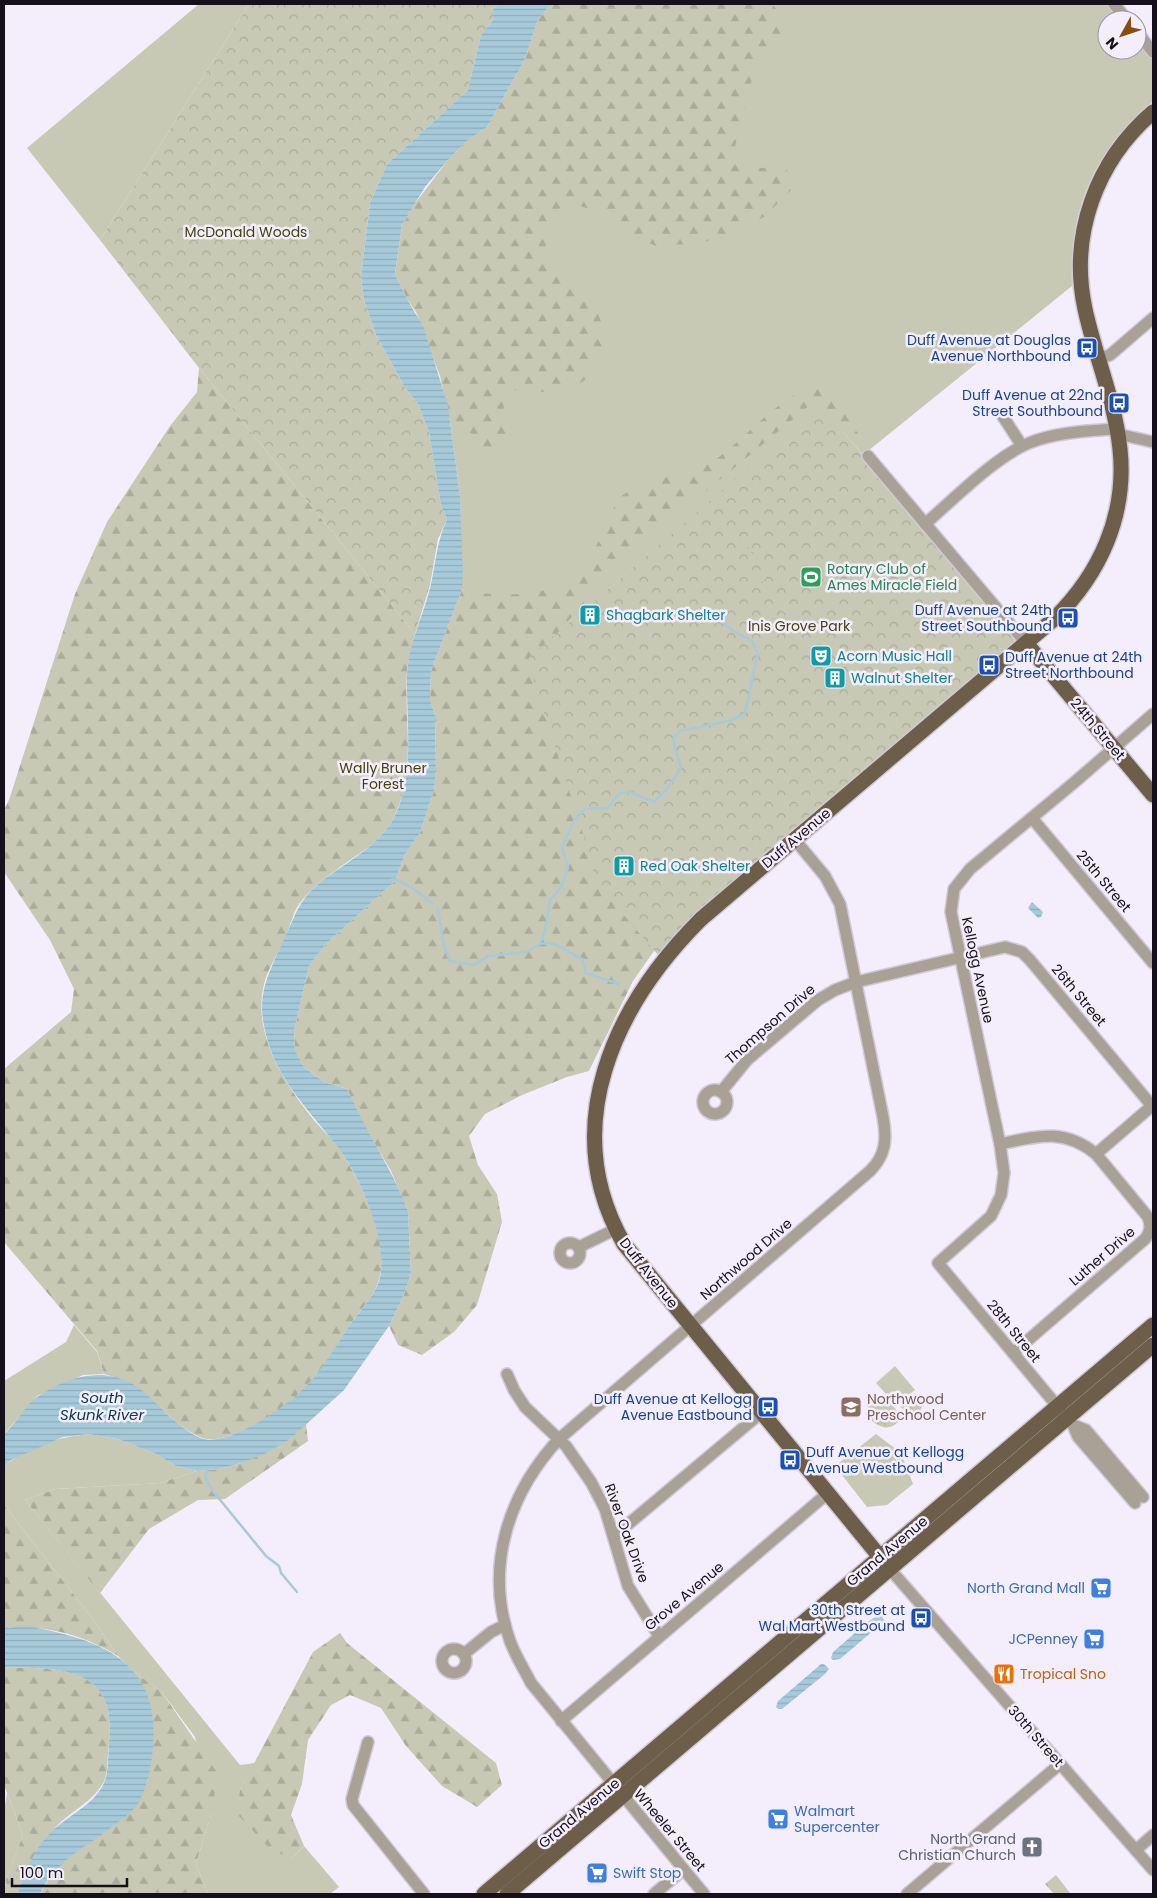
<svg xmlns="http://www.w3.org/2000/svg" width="1157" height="1898" viewBox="0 0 1157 1898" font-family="Poppins,sans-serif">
<defs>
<pattern id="forest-firs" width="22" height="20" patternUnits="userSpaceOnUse" patternTransform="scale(1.25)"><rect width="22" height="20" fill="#c7c9b4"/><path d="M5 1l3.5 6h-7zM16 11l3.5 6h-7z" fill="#aaac9a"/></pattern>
<pattern id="park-crowns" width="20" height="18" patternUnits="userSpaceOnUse" patternTransform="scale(1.25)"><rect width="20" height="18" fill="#c7c9b4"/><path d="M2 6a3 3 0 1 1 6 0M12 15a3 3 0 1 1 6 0" fill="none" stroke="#aaac9a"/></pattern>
<pattern id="garden-dots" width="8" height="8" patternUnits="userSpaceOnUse" patternTransform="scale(1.25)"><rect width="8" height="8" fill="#c7c9b4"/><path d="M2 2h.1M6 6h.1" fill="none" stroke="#aaac9a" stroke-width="1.8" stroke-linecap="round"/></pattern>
<pattern id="water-rules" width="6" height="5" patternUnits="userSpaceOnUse" patternTransform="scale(1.25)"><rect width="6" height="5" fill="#a6cada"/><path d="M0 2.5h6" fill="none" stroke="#8eacba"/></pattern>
</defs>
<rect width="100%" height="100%" fill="#f4eefc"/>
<g fill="#c7c9b4">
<path d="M199,4H249L100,240L27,148Z"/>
<path d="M590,4H1108L1121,20H1107V50H1137V40L1153,60V101C1093,156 1070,203 1072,286L863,455L821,406L527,659L476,598L462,589L460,496L448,406Z"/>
<path d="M74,1325L97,1352L104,1374L83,1375L37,1396L4,1434V1381L66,1342Z"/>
<path d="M895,1366L915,1390L896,1405L876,1383Z"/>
<path d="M89,1434L121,1440L156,1454L176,1466L197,1471L160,1483L55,1489L25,1500L240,1765L255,1763L240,1790L292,1858L304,1846L339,1887L330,1894H208L196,1864L211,1814L195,1737L161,1691L133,1671L118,1656L92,1618L4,1505V1467C25,1446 60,1437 89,1434Z"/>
<path d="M876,1434L901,1453L913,1484L887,1505L867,1507L835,1466Z"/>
<path d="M7,1793L23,1835L4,1886V1811Z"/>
</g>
<g fill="url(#forest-firs)">
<path d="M551,4H772L786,20L778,42L754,72L734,151L744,167L766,168L785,165L794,187L764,217L714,240L687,244L656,246L632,236L595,211L572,203L556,210L547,235L545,253L564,269L593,301L607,337C603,348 599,360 593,370C577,397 539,392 513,390L503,398L507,445L497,456L484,448L473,434L462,431L449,418L440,376L416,312L407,299L395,274L402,225L414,205L447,161L468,140L487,127L525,59L538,19Z"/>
<path d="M199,368L415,634C412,647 408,660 407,672C404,722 417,773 393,819C380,844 357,854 336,870C323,879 310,890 300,903C292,913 290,928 285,939C277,956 266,971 263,989C254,1037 285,1084 313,1119C321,1129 332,1138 339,1148C361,1183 392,1241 378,1283C372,1299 357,1314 347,1329C340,1340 334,1351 327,1361C319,1371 311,1382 302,1391C284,1409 225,1449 200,1437C172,1425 155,1398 130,1383C122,1379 113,1377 104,1374L97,1351L4,1242V1069L71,1012L74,989L50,940L4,872V810L9,800L75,594L107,522L170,426L197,392Z"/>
<path d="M818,384L827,387L859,435L856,439L819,401H815L682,511L655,537L608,571L599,586L562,628L654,951L633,981L589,1071L567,1077L522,1095L485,1114L469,1136L478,1165L497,1194L502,1222L477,1305L454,1332L422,1355L398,1345L389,1326L403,1297L411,1274L408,1211L391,1171L365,1127L347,1089L324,1082L304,1067L295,1050L294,1031L309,966L326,944L395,881L405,854L420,833L434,790L436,771L435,716L430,699L431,671L462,589L476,597L481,593C514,596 562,596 584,565C597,549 609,519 617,500C627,490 654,478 668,476C675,475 684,476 690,474C739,453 768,400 818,384Z"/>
<path d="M306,1423L308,1441L225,1499L198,1500L149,1529L100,1593L25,1500L55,1489L160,1483L197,1471L219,1469L241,1463L289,1440Z"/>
<path d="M4,1505L92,1618L118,1656C85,1635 42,1624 4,1628Z"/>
<path d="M340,1633L347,1643L496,1763L502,1785L477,1807L442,1786L406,1746L381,1708L350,1695L331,1705L308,1740L302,1784L291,1815L304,1846L292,1858L271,1850L237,1814L240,1790L313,1652Z"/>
<path d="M4,1667C62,1669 117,1665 109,1743C107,1755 109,1775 102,1785C89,1805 67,1813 52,1831C36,1848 25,1873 17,1894H4L6,1880L23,1835L4,1785Z"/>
<path d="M133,1671L161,1691L218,1774L211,1814L196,1864L208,1894H40L57,1866L79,1850L147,1784L153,1738L152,1713L144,1688Z"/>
</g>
<g fill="url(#park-crowns)">
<path d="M249,4H498L493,9V20L481,35L468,90L387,164L370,203L361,277L364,300L376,335L404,386L418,404L429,432L441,506L447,519L438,539L430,585L415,634L199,368L100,240Z"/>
<path d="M821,405L1014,637V643L696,913L658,955L600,887L527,659Z"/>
<path d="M915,1393L924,1404L915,1418L910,1417L900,1406Z"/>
<path d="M872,1399L891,1403L899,1414V1421C887,1434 875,1425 865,1414Z"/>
<path d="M1056,1875L1070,1893L1068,1894H1054L1045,1884Z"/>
</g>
<path fill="url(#garden-dots)" d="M748,547L770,574L761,584L785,612L784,614L759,584L767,574L746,549Z"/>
<g fill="url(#water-rules)">
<path d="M498,4H551L538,19L525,59L487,127L468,140L447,161L425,187L402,225L395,274L407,299L424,328L448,406L460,496L463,574L462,589L431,671L430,699L435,716L436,771L434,790L420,833L405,854L395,881L326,944L309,966L294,1031L295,1050L304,1067L324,1082L347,1089C354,1102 359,1115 366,1127C381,1156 396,1179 408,1211L411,1274L403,1297L389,1326L344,1390L289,1440L264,1454L241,1463L219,1469L197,1471L176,1466L156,1454L121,1440L89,1434L63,1437L11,1460L4,1467V1434C17,1423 25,1404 40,1395C66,1378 99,1367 129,1382C145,1390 157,1405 170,1417C179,1424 192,1436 204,1439C229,1445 281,1410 299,1393C319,1375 333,1351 347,1329C357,1314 371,1300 378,1284C392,1247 360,1176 337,1146C305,1105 271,1075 263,1020C258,988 273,965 285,937C295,917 298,902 316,886C341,864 374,851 392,821C416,780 406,721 407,676C408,644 424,615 431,584C436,561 437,541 447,519L441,506L429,432L418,404L404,386L376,335L364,300L361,277L370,203L387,164L468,90L481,35L493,20V9Z"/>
<path d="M1032,902L1043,912L1041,917L1038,918L1028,908Z"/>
<path d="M880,1614L884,1620L880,1625L840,1659L833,1660L831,1658L833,1652L869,1621Z"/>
<path d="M27,1626C98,1639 161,1659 153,1747C151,1767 148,1788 137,1805C132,1812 124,1818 117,1823C88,1847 57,1858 40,1894H17C26,1871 33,1850 51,1832C67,1816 94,1805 104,1783C109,1772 108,1754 109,1742C117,1665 60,1669 4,1667V1628Z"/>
<path d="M821,1664H824L829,1669L825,1674L782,1709H778L776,1707L778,1701Z"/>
</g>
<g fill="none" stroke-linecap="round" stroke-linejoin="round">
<g stroke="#a6cada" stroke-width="2.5">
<path d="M392,879C407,882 419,893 432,903"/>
<path d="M438,909L444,946L450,961L474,965L488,956L526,952L540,944L545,930L550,900L562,886L568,867L562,847L574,821L585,809L608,808L618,794L630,792L654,802L667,789L681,768L673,739L680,731L729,721L744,714C751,694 752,674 758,654L752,641L733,631L707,610"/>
<path d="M540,944C558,940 566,952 582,959L586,973L619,984"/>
<path d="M208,1468L205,1477L212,1490L266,1556L279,1566L281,1573L297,1592"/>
</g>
<g stroke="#d0cad8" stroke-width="14">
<g id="minor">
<path d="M1114,4L1127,20"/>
<path d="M1137,32L1153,52"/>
<path d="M1098,359L1110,355L1153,318"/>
<path d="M1002,415L1022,446"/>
<path d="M1118,434L1153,442"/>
<path d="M868,456L1026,643"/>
<path d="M925,524C954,499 995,457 1029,443C1056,432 1088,431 1117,429"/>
<path d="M1032,818L1153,963"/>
<circle cx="715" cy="1102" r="12"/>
<path d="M721,1092L747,1060L818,1000L835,990L856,982L1005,947L1022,952L1030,960L1152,1106"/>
<path d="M1000,1144C1038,1136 1064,1128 1096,1154L1148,1217C1151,1226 1151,1231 1145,1239L1013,1353"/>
<path d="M1096,1154L1153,1105"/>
<circle cx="570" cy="1253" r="10"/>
<path d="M579,1247L616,1229"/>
<path d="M507,1374L514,1390L525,1407L566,1446L591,1482L605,1509L628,1586L659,1636"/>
<path d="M1073,1425L1086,1430L1143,1497"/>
<path d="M1135,1503L1078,1437L1073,1425L938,1263L991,1216L1001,1195L1004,1173L1000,1144L951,912L954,889L970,869L1076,781L1153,714"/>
<path d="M614,1536L762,1412"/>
<path d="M889,1568L1153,1870"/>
<circle cx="454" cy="1661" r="12"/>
<path d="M464,1654L491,1632L505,1625"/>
<path d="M561,1721L828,1493"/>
<path d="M368,1742L352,1799L353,1805L424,1894"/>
<path d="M1136,1850L1153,1835"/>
<path d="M654,1894L683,1870"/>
<path d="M704,1894L531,1683C524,1669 515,1655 510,1641C484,1568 508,1494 559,1439L870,1171C886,1155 887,1139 883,1117L840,904L825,876L795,840"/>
<path d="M907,1894L1060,1764"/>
</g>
</g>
<g stroke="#d0cad8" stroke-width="18">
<g id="major">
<path d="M1026,643L1153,795"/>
<path d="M889,1568L624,1244C557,1127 614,1006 701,919L1054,619C1100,574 1127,515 1120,449C1115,401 1095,356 1085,309C1069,235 1096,161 1153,112"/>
<path d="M484,1894L1153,1325"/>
<path d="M507,1894L1153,1345"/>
</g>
</g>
<use href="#minor" stroke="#a9a195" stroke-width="11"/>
<use href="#major" stroke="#6d5e49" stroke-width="15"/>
</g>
<defs>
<g id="bus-square" transform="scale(1.125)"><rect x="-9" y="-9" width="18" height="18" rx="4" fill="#1a4fb4" stroke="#f4eefc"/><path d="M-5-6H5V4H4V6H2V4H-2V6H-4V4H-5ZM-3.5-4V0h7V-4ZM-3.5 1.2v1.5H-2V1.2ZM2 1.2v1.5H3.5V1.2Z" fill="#fff"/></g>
<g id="stadium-square" transform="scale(1.125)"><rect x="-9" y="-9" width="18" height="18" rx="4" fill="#2e9e5b" stroke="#f4eefc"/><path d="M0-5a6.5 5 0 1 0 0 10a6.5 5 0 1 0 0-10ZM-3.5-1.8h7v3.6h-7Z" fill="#fff"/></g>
<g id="building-square" transform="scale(1.125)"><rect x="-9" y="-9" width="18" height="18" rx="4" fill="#0f9aa8" stroke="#f4eefc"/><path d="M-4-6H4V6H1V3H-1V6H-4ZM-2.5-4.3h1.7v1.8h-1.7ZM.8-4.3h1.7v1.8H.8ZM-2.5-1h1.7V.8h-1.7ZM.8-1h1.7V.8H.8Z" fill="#fff"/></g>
<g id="theatre-square" transform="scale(1.125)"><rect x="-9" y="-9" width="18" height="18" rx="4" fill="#0f9aa8" stroke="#f4eefc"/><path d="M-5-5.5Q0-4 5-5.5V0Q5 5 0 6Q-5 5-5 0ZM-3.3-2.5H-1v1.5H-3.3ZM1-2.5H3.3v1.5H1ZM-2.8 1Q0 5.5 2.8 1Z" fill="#fff"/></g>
<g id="school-square" transform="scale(1.125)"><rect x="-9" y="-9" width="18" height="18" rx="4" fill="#8d6e63" stroke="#f4eefc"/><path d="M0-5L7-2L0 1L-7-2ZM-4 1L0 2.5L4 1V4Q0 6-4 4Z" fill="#fff"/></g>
<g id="supermarket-square" transform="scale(1.125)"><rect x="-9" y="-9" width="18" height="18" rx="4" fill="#3f7fe0" stroke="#f4eefc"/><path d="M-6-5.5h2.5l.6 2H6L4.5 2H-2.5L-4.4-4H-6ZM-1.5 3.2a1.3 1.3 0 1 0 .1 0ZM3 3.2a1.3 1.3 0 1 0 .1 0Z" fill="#fff"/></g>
<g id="restaurant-square" transform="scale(1.125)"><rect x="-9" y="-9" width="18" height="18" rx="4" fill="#e8710a" stroke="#f4eefc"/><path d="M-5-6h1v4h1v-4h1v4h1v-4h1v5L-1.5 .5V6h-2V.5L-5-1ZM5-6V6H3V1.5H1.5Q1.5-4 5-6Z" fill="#fff"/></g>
<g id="church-square" transform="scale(1.125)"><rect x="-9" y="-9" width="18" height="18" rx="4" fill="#6b7280" stroke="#f4eefc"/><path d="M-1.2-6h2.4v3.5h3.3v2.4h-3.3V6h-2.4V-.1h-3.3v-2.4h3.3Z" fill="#fff"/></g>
</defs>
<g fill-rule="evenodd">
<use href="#bus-square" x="1087" y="348"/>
<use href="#bus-square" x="1119" y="403"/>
<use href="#stadium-square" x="811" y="577"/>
<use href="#building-square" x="590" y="615"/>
<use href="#bus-square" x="1068" y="618"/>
<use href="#theatre-square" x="821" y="656"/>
<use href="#bus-square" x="989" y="665"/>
<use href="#building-square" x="835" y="678"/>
<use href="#building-square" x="624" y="866"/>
<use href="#bus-square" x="768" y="1407"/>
<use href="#school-square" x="851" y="1407"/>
<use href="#bus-square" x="790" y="1460"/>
<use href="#supermarket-square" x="1101" y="1588"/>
<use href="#bus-square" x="921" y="1618"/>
<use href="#supermarket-square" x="1094" y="1639"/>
<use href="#restaurant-square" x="1004" y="1674"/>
<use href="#supermarket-square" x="778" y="1819"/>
<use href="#church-square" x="1032" y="1847"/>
<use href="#supermarket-square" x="597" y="1873"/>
</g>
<g text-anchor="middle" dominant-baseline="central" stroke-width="5" stroke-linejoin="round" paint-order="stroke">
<g font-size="14" fill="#42440d" stroke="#f4eefc">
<text x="246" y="232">McDonald Woods</text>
<text x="799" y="626">Inis Grove Park</text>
<text x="383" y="768">Wally Bruner<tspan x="383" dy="16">Forest</tspan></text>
</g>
<g font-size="14" fill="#164399" stroke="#f4eefc" text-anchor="end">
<text x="1071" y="340">Duff Avenue at Douglas<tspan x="1071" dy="16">Avenue Northbound</tspan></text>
<text x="1103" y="395">Duff Avenue at 22nd<tspan x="1103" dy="16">Street Southbound</tspan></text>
<text x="1052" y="610">Duff Avenue at 24th<tspan x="1052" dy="16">Street Southbound</tspan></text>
<text x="1005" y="657" text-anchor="start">Duff Avenue at 24th<tspan x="1005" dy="16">Street Northbound</tspan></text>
<text x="752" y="1399">Duff Avenue at Kellogg<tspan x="752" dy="16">Avenue Eastbound</tspan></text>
<text x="806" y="1452" text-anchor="start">Duff Avenue at Kellogg<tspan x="806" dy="16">Avenue Westbound</tspan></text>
<text x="905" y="1610">30th Street at<tspan x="905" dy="16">Wal Mart Westbound</tspan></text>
</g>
<g font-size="14" fill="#27864d" stroke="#f4eefc" text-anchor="start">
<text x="827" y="569">Rotary Club of<tspan x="827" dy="16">Ames Miracle Field</tspan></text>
</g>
<g font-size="14" fill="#0d838f" stroke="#f4eefc" text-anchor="start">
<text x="606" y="615">Shagbark Shelter</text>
<text x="837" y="656">Acorn Music Hall</text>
<text x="851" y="678">Walnut Shelter</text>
<text x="640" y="866">Red Oak Shelter</text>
</g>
<g font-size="14" fill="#16101c" stroke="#f4eefc">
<text transform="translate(1098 729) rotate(50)">24th Street</text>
<text transform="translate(796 838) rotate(-40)">Duff Avenue</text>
<text transform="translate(1104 881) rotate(50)">25th Street</text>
<text transform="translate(978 970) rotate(78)">Kellogg Avenue</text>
<text transform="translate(1079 995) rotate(50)">26th Street</text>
<text transform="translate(770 1024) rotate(-41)">Thompson Drive</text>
<text transform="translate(1102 1256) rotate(-41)">Luther Drive</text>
<text transform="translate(746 1259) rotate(-41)">Northwood Drive</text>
<text transform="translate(649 1273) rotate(52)">Duff Avenue</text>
<text transform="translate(1014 1331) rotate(51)">28th Street</text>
<text transform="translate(627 1533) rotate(70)">River Oak Drive</text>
<text transform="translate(887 1551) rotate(-40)">Grand Avenue</text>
<text transform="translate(684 1596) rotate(-40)">Grove Avenue</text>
<text transform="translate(1036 1736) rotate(49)">30th Street</text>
<text transform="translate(579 1813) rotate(-40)">Grand Avenue</text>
<text transform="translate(670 1830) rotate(50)">Wheeler Street</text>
</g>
<g font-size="14" fill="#785e54" stroke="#f4eefc" text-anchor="start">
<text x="867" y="1399">Northwood<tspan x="867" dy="16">Preschool Center</tspan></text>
</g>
<g font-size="14" fill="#366cbe" stroke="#f4eefc" text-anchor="end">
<text x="1085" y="1588">North Grand Mall</text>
<text x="1078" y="1639">JCPenney</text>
<text x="794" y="1811" text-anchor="start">Walmart<tspan x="794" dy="16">Supercenter</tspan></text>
<text x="613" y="1873" text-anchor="start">Swift Stop</text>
</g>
<g font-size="14" fill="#c56008" stroke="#f4eefc" text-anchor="start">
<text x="1020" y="1674">Tropical Sno</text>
</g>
<g font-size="14" fill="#5b616d" stroke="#f4eefc" text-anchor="end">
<text x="1016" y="1839">North Grand<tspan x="1016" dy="16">Christian Church</tspan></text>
</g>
<g font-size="15" font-style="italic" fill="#063a4c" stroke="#f4eefc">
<text x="102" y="1397">South<tspan x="102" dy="17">Skunk River</tspan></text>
</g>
</g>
<rect width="1157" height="1898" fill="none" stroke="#16101c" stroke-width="10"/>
<g transform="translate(1122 35) rotate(230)"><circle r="24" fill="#f4eefc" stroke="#9b95a2"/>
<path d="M0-4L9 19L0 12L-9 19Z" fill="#894c0e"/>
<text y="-8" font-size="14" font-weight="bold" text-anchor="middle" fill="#16101c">N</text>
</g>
<path d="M12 1878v8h115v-8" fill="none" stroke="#16101c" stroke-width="2.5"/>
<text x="20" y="1878" font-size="15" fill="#16101c" stroke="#f4eefc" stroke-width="4" paint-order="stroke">100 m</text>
</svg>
